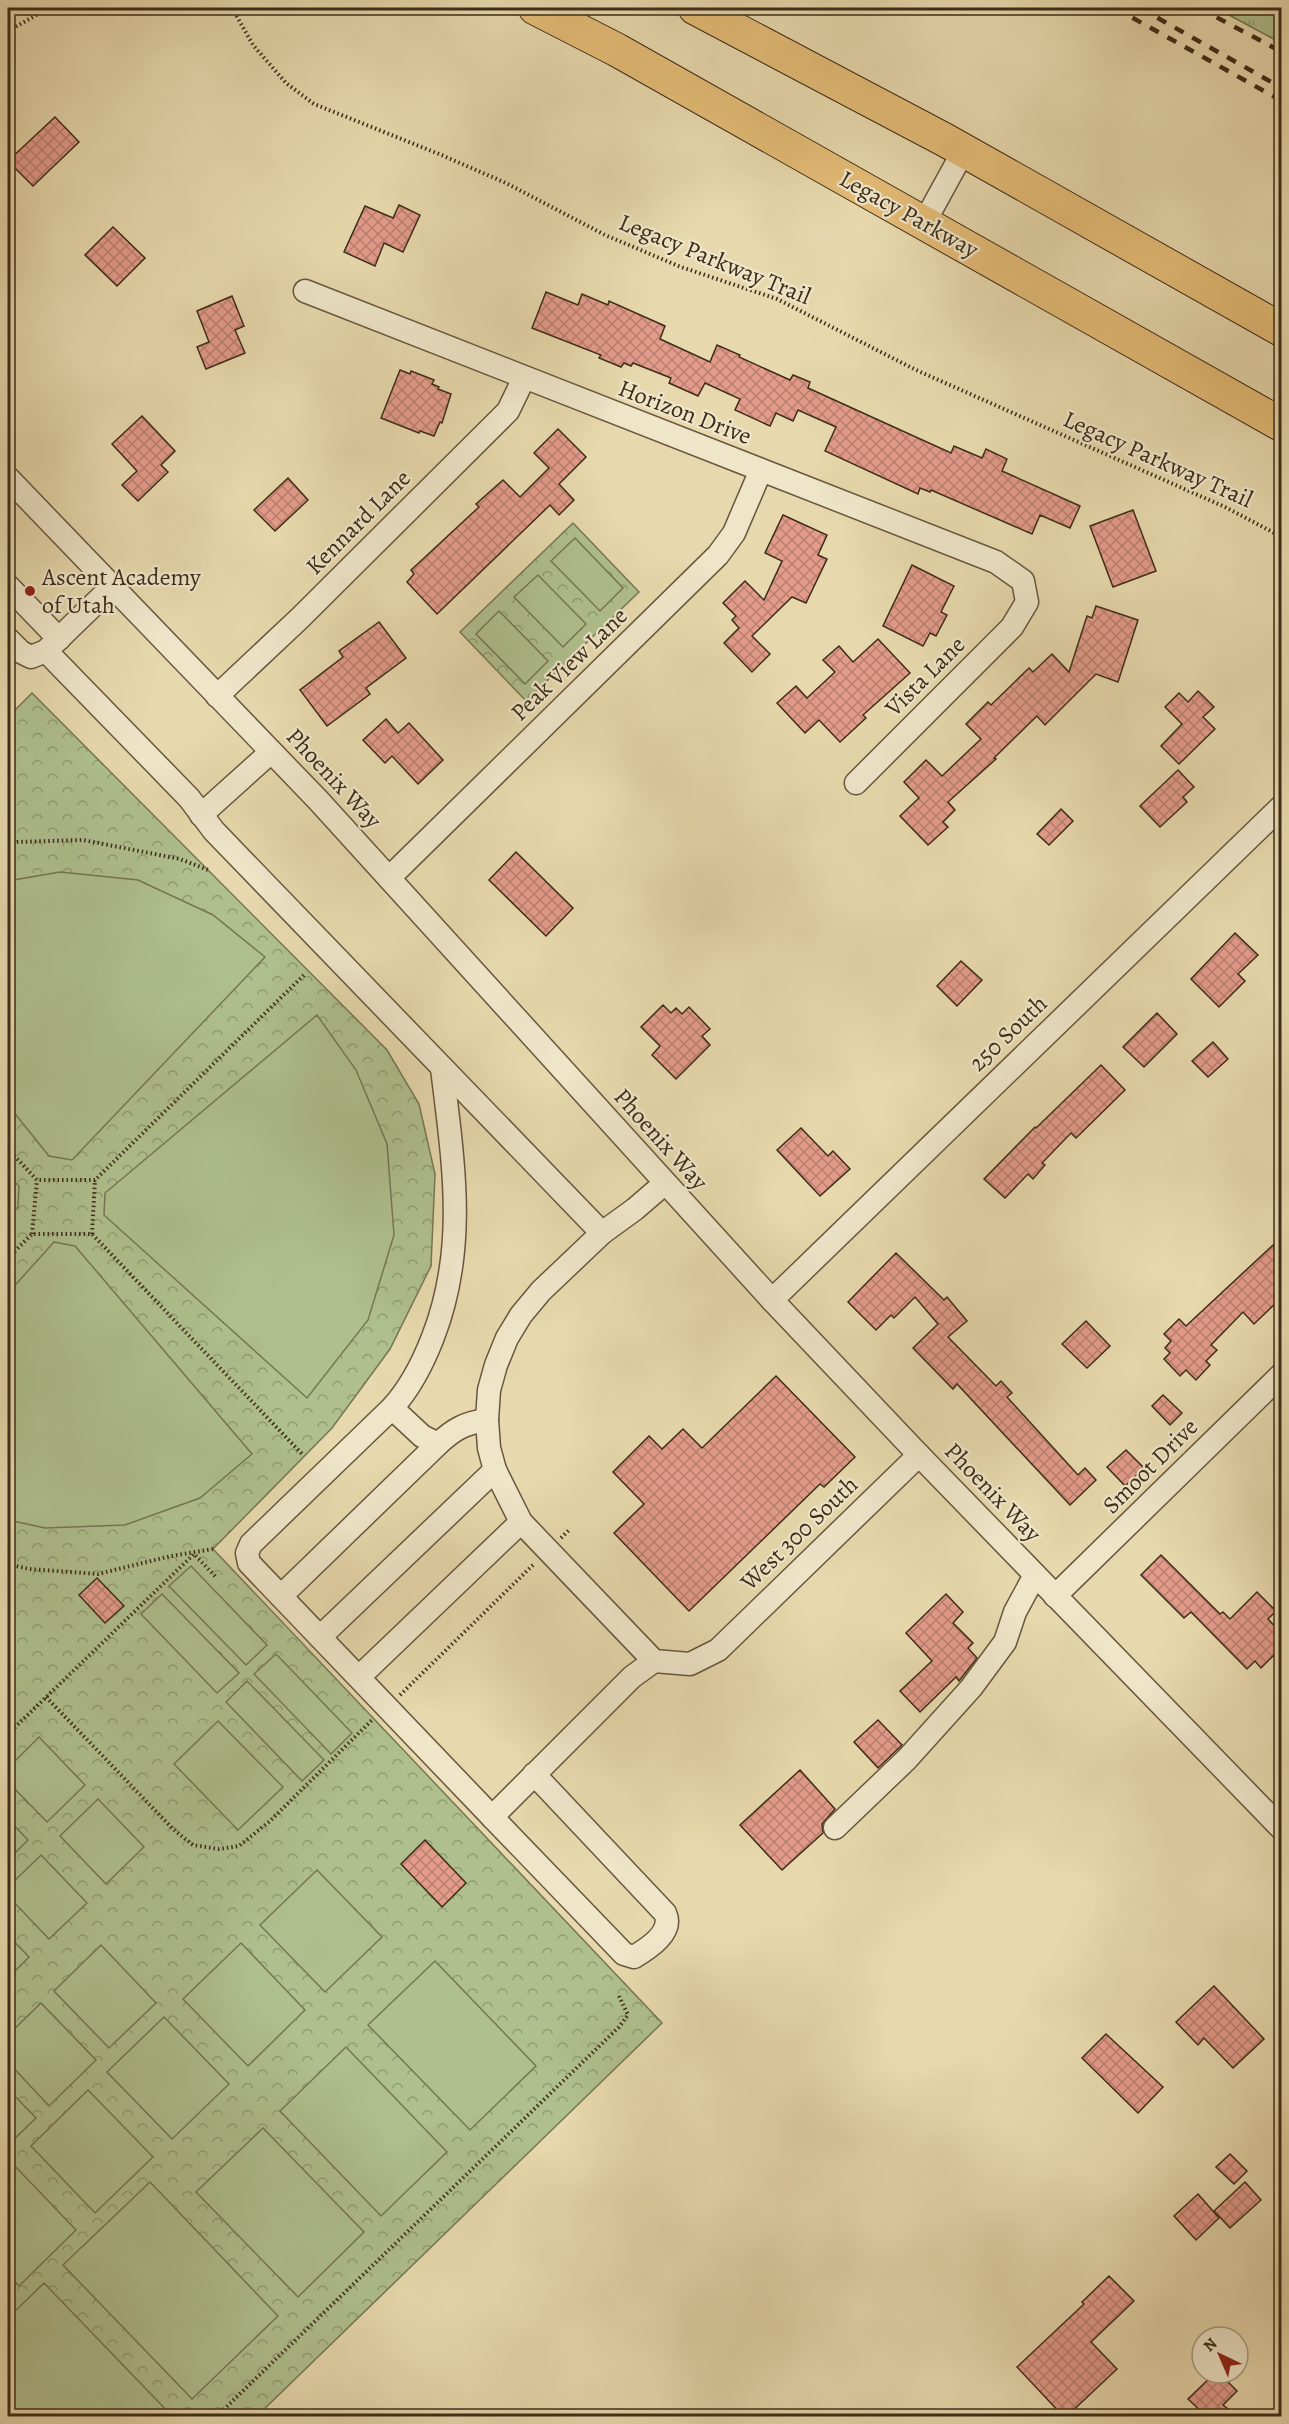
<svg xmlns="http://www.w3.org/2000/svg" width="1289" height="2424" viewBox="0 0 1289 2424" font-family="Alegreya,serif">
<defs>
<pattern id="grass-tufts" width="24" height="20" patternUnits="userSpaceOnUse" patternTransform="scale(1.5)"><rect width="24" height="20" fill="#afc08e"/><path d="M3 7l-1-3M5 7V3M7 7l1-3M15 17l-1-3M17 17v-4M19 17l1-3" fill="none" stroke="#909c73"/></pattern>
<pattern id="forest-crowns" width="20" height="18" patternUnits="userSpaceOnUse" patternTransform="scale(1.5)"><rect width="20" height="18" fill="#afc08e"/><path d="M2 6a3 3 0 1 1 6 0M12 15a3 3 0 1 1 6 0" fill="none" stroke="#909c73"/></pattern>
<pattern id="building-cross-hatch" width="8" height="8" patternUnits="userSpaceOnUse" patternTransform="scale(1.5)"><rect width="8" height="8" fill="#e39b8a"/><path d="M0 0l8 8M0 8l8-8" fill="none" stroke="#b97f70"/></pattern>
</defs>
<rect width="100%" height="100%" fill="#e7d9ad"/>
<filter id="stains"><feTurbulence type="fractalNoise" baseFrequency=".00333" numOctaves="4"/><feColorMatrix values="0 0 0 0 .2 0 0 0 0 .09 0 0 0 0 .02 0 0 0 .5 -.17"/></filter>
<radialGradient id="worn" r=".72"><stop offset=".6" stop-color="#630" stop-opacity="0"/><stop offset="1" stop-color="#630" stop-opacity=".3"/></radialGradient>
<path fill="url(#grass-tufts)" stroke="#767654" stroke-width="1.5" d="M1216,8H1272L1281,13V43Z"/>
<g fill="url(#forest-crowns)" stroke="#767654" stroke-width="1.5">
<path d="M573,523L639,592L526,701L460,632Z"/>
<path d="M32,693L387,1050L419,1104L435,1174L431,1266L390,1349L332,1428L213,1549L662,2023L257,2416H8V717Z"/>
</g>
<g fill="#afc08e" stroke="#767654" stroke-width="1.5">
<path d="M575,538L623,588L600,611L551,561Z"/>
<path d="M538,575L586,624L563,647L514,597Z"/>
<path d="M499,611L548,661L525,684L476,634Z"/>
<path d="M60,872L138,880L213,915L265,957L72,1160L49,1156L8,1105V881Z"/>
<path d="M317,1015L356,1070L387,1144L394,1235L368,1320L307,1398L104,1215L105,1193Z"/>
<path d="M8,1176L19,1186L18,1207L8,1217Z"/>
<path d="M54,1242L75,1246L252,1454L200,1498L125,1525L45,1528L8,1520V1293Z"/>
<path d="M191,1566L267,1645L246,1665L169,1586Z"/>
<path d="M162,1594L239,1673L217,1693L141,1614Z"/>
<path d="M276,1654L352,1733L331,1754L254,1674Z"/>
<path d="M247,1681L324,1760L302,1781L226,1702Z"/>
<path d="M218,1721L283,1787L238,1830L174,1764Z"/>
<path d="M39,1737L85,1785L47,1822L8,1782V1768Z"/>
<path d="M98,1799L144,1847L106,1884L60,1836Z"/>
<path d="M8,1819L28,1840L8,1860Z"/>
<path d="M41,1855L87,1903L49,1939L8,1896V1887Z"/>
<path d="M317,1870L382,1937L325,1992L260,1925Z"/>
<path d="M8,1935L29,1957L8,1978Z"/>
<path d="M241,1943L305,2010L248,2066L183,1999Z"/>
<path d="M101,1945L156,2003L109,2048L54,1991Z"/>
<path d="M435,1961L536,2066L470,2130L368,2025Z"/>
<path d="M41,2003L96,2060L49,2106L8,2062V2035Z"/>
<path d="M164,2017L229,2084L172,2139L107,2072Z"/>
<path d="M346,2047L447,2152L381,2216L280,2111Z"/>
<path d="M8,2089L36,2118L8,2145Z"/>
<path d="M88,2090L153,2157L95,2213L31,2146Z"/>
<path d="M263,2128L364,2232L298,2297L196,2192Z"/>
<path d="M12,2163L76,2230L19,2286L8,2274V2167Z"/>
<path d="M150,2182L278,2316L192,2399L63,2265Z"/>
<path d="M44,2283L172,2416H8V2318Z"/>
</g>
<g fill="url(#building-cross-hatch)" stroke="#3d2c19" stroke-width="1.5">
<path d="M55,117L79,142L33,186L8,161Z"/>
<path d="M399,205L420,215L403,252L384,243L375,266L344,252L365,206L393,218Z"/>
<path d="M113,227L145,258L117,286L85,255Z"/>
<path d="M546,292L578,305L582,294L608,305L609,301L665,326L660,339L710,362L717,345L740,355L739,357L790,380L793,375L810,382L808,388L951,453L954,446L982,458L986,449L1007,459L1002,471L1080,506L1070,528L1040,515L1032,534L931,490L930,492L920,488L918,494L825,451L836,427L798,410L793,421L776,413L770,426L735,410L740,399L705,383L698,396L669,383L671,378L633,363L631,366L624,363L621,367L599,358L601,355L532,328Z"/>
<path d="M232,296L244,326L235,330L245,353L206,369L197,347L209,342L197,311Z"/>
<path d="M400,370L410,374L411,371L434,380L432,384L439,387L438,389L451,394L442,423L440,422L434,436L420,431L419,433L381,418Z"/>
<path d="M142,416L175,451L161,465L168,472L138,501L122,485L137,471L112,444Z"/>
<path d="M558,429L586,457L559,484L574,500L559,515L550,505L437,614L407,582L414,574L411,570L479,507L476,504L503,480L520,497L549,468L534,453Z"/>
<path d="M288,478L308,500L275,531L254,510Z"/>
<path d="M1133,510L1156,571L1113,587L1090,526Z"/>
<path d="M783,515L827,535L818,555L827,559L806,603L792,597L752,636L770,654L752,672L724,643L739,628L732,620L736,616L723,603L745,581L764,600L782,561L765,553Z"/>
<path d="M912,565L954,586L941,612L947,615L936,636L930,633L923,646L883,626Z"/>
<path d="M1096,606L1138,620L1118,682L1096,674L1045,725L1037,716L994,758L996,759L948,802L955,810L943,822L948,827L928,845L900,816L919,798L904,782L926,760L942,776L981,739L966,724L988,702L991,705L1029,668L1033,672L1052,654L1069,672L1087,616L1092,618Z"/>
<path d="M379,622L406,658L366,688L370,694L327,726L300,690L343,657L339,651Z"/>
<path d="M878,639L910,673L863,715L866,718L840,742L819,720L805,733L777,703L796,686L807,698L835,672L823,660L839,646L853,662Z"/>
<path d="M1198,691L1214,707L1203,717L1215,729L1179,764L1161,746L1182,724L1165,707L1179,693L1188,702Z"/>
<path d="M386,719L398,733L409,723L443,760L418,784L392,756L385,763L363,740Z"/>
<path d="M1178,770L1194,787L1183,797L1187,802L1160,827L1140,806Z"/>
<path d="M1061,809L1073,821L1049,845L1037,834Z"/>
<path d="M516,852L573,908L546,936L489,880Z"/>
<path d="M1235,933L1258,955L1238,974L1245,981L1219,1007L1191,979Z"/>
<path d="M961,961L982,980L957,1006L937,986Z"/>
<path d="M663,1005L671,1013L676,1008L682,1014L689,1007L710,1029L702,1036L710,1045L676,1079L652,1055L660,1046L641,1027Z"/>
<path d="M1157,1013L1177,1034L1144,1067L1123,1047Z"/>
<path d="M1213,1042L1228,1059L1208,1077L1192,1061Z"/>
<path d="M1101,1065L1125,1090L1076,1138L1071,1133L1042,1163L1045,1165L1033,1179L1028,1174L1005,1198L984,1179L1035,1127L1036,1128Z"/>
<path d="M801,1128L828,1156L833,1151L850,1169L820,1196L777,1150Z"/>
<path d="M1273,1245L1281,1255V1298L1254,1324L1243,1312L1211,1345L1217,1350L1206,1361L1210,1365L1196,1380L1186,1370L1180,1376L1164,1359L1170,1353L1165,1348L1171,1341L1164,1334L1179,1319L1186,1326Z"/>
<path d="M896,1253L944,1300L947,1297L967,1321L948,1337L996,1386L1001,1381L1012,1393L1007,1397L1078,1475L1085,1468L1096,1480L1070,1505L957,1384L953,1389L913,1348L938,1324L915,1297L894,1318L891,1315L876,1330L848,1302Z"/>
<path d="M1086,1321L1110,1346L1087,1368L1062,1344Z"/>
<path d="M776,1376L855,1457L824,1487L820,1484L689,1611L614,1533L644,1504L613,1472L649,1436L662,1449L683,1429L702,1448Z"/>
<path d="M1163,1395L1182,1413L1170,1425L1152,1406Z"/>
<path d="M1126,1450L1144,1468L1125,1486L1107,1467Z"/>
<path d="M1161,1555L1220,1614L1223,1612L1230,1619L1257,1592L1276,1611L1268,1619L1281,1633V1648L1261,1668L1255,1661L1247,1669L1191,1612L1184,1618L1141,1575Z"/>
<path d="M97,1578L124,1606L105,1623L79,1595Z"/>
<path d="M946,1594L963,1612L953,1623L973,1643L968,1648L977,1658L959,1681L956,1677L920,1712L900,1691L932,1661L906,1633Z"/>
<path d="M878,1720L902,1745L878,1768L854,1742Z"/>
<path d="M800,1770L835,1809L822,1824L823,1833L782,1870L740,1825Z"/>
<path d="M425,1840L466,1883L442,1907L401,1864Z"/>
<path d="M1214,1986L1264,2039L1233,2068L1204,2038L1198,2045L1176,2022Z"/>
<path d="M1106,2034L1163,2087L1138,2113L1082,2058Z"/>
<path d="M1230,2154L1247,2171L1234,2184L1216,2167Z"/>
<path d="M1245,2182L1261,2200L1230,2228L1214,2211Z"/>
<path d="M1198,2194L1219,2218L1196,2240L1174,2216Z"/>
<path d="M1109,2276L1134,2301L1091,2342L1117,2369L1067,2416H1063L1017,2367L1084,2304L1082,2302Z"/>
<path d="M1215,2373H1219L1237,2391L1223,2405L1228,2409L1220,2416H1206L1188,2399Z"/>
</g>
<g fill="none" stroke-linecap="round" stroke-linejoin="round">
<g stroke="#68573e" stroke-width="25">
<g id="minor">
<path d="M924,223L964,150"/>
<path d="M305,291L996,562L1023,581L1027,602L1012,627L856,783"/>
<path d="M8,478L318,800L772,1300L919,1455L1282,1829"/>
<path d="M8,586L59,639"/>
<path d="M112,587L46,651L189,798L214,831L602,1233L635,1209L664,1184"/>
<path d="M8,639L21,652L31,657L46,651"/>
<path d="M217,696L300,618L508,411L524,378"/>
<path d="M201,815L271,752"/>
<path d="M389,878L718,555L734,533L761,470"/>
<path d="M442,1068C453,1161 468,1247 433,1337C423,1363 411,1387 392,1408L251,1544L247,1553L249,1563L492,1817"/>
<path d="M602,1233L541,1291L521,1315L507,1338L496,1365L489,1390L487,1420L489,1448L495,1470L521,1522L654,1661L690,1664L718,1650L919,1455"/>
<path d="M772,1300L1282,806"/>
<path d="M392,1408L422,1436L438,1444C454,1429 465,1423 487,1420"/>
<path d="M281,1596L438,1444"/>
<path d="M1055,1596L1282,1374"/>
<path d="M320,1637L495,1470"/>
<path d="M359,1677L521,1522"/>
<path d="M534,1774L665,1913C674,1932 649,1948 634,1957L624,1954L492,1817L632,1677L654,1661"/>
<path d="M835,1828L907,1759L971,1688L1005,1642L1015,1612L1035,1575"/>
</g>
</g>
<g stroke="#3d2c19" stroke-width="35">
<g id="highway">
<path d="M535,8L617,50L1282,425"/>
<path d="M695,8L945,140L1282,330"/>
</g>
</g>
<g stroke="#3d2c19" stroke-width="4" stroke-dasharray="1.5 3" stroke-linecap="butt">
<path d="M232,8L253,45L286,83L314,104L439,154L506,183L605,235L681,267L777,299L916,370L1225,507L1282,537"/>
<path d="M8,31L49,8"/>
<path d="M8,844L17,842L83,840L180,859L208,870"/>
<path d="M8,1149L37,1180H95L305,974"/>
<path d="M32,1234L37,1180"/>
<path d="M92,1234L95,1180"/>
<path d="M8,1258L32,1234H92L303,1455"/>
<path d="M561,1538L569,1530"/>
<path d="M8,1564L29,1569L98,1574L171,1556L213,1549"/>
<path d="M400,1695L534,1564"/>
<path d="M46,1697L173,1829L193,1845L219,1849L239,1846L270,1821L372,1720"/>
<path d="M8,1734L194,1554L216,1577"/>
<path d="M217,2416L619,2027L628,2015L619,1996"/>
</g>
<use href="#minor" stroke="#efe6ca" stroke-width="22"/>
<use href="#highway" stroke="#e4bc76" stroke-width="33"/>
<g stroke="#3d2c19" stroke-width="4.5" stroke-dasharray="10 10" stroke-linecap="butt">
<path d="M1115,8L1282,101"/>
<path d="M1140,8L1282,88"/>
<path d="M1199,8L1282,52"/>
</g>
</g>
<circle fill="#8f2418" stroke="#efe6ca" stroke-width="2" cx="30" cy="591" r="6"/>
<g text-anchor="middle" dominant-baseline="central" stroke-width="4.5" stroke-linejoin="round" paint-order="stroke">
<g font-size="24" fill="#3d2c19" stroke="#efe6ca">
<text transform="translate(909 214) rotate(29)">Legacy Parkway</text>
<text transform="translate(715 259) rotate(22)">Legacy Parkway Trail</text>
<text transform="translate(685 412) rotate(21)">Horizon Drive</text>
<text transform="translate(1158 459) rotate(24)">Legacy Parkway Trail</text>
<text transform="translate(358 522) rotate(-45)">Kennard Lane</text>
<text transform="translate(569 664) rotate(-44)">Peak View Lane</text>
<text transform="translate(925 676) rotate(-45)">Vista Lane</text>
<text transform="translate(334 778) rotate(47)">Phoenix Way</text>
<text transform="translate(1008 1033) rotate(-44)">250 South</text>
<text transform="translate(661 1139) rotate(48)">Phoenix Way</text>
<text transform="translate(1150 1466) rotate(-45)">Smoot Drive</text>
<text transform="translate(993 1492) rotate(46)">Phoenix Way</text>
<text transform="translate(799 1533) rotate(-44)">West 300 South</text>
</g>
<g font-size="24" fill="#3d2c19" stroke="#efe6ca" text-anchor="start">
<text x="42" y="577">Ascent Academy<tspan x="42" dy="28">of Utah</tspan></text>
</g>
</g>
<rect width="1289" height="2424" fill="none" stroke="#e7d9ad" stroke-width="30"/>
<rect x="9" y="9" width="1271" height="2406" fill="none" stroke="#3d2c19" stroke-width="3"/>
<rect x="15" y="15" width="1259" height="2394" fill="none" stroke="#3d2c19" stroke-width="1.5"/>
<g transform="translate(1220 2355) rotate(316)"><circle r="28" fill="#efe6ca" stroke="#a89c83" stroke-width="1.5"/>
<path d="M0-4.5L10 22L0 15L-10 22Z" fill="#8f2418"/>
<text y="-9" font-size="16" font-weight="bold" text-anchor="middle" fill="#3d2c19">N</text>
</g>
<rect width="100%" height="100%" filter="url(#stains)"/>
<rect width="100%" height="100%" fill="url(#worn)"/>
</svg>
